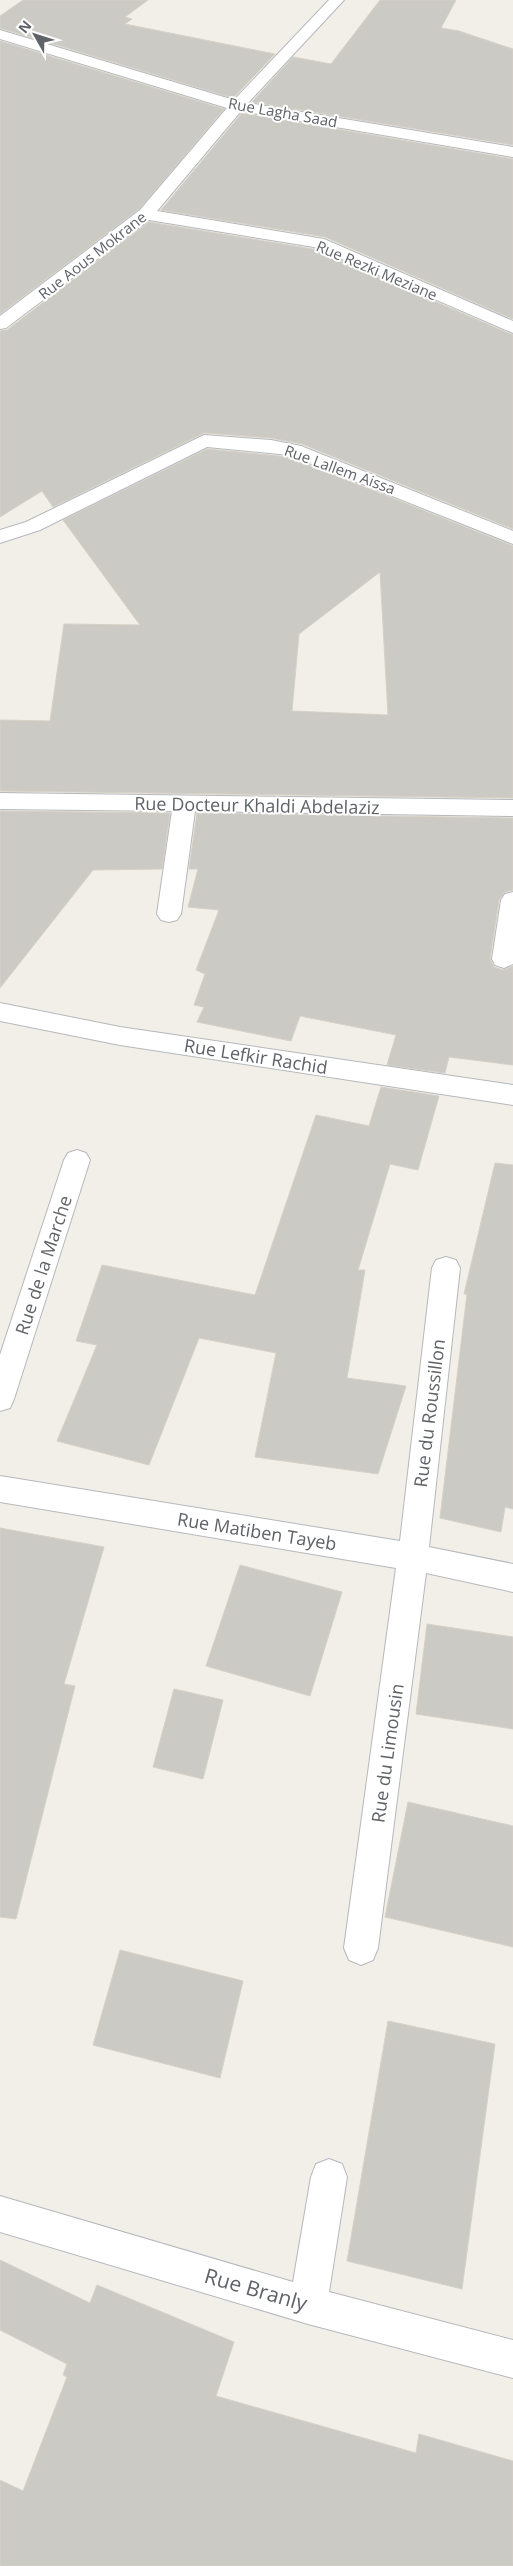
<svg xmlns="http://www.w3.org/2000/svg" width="513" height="2566" viewBox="0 0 513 2566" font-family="'Open Sans',sans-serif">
<rect width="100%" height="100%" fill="#f1efe8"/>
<g fill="#cccac5" stroke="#d6d1c6" fill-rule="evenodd">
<path d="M23,0H148L125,17L132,19L125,24L275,54L233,98L0,28V16Z"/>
<path d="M380,0H456L441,28L459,31L513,49V145L252,102L293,57L331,64Z"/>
<path d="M0,41L224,109L139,209L0,314Z"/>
<path d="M242,113L513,159V319L325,237L161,210Z"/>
<path d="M149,222L313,249L513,335V529L302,444L271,438L204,433L53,507L42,491L0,517V331L7,330Z"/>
<path d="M207,449L289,457L513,546V798L0,791V720L50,721L64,624L140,625L63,520ZM380,572L388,715L292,711L299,634Z"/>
<path d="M0,811L170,813L162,869L93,870L0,988Z"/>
<path d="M197,813L513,818V890L505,892L499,900L490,959L494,967L503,970L513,966V1065L449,1057L445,1073L387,1065L396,1035L300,1016L291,1041L197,1022L204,1007L194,1005L205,974L196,970L219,910L188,907L198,869H189Z"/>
<path d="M381,1087L439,1096L418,1170L390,1164L358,1270H365L347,1378L406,1386L378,1474L255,1457L276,1353L199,1338L149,1465L57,1441L97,1345L76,1341L102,1265L255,1295L316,1115L369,1126Z"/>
<path d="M495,1163L513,1165V1509L505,1507L501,1532L440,1518L467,1294H464Z"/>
<path d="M0,1528L104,1547L64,1684L75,1686L16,1919L0,1917Z"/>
<path d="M240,1565L342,1592L310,1696L206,1666Z"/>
<path d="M427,1624L513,1637V1729L416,1714Z"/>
<path d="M174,1689L223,1700L203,1779L153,1767Z"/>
<path d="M408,1802L513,1826V1947L385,1917Z"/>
<path d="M120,1950L243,1981L220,2078L93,2045Z"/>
<path d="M388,2021L495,2044L462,2289L347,2261Z"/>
<path d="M0,2260L90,2303L97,2285L234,2342L216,2396L416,2453L419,2434L513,2461V2566H0V2480L23,2491L67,2377L63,2375L67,2364L0,2330Z"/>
</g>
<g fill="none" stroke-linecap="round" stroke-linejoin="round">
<g stroke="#b5b8bc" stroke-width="2">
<g id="minor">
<path d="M329,0H344L248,103L513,147V157L241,111L157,211L324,239L513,321V333L314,247L149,220L6,328L0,329V316L140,210L227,108L0,39V30L234,100Z"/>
<path d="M204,435L271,440L301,446L513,531V544L289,455L207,447L40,530L0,543V530L26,522Z"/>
<path d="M0,793L513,800V816L195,811L181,914L177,920L169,922L161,920L157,914L172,811L0,809Z"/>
<path d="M513,892V964L504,968L495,965L492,959L501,900L505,894Z"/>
<path d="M0,1003L120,1027L513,1085V1105L120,1045L0,1021Z"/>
<path d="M77,1150L86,1153L90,1160L14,1399L10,1408L0,1411V1355L64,1160L68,1153Z"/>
<path d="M446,1257L456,1260L460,1268L429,1547L513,1564V1592L426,1573L378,1948L373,1960L361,1965L349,1960L344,1948L396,1568L0,1502V1476L400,1541L432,1268L436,1260Z"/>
<path d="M329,2159L342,2164L347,2177L329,2292L513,2340V2378L308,2324L0,2232V2196L293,2282L311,2177L316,2164Z"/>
</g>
</g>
<use href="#minor" fill="#fff" fill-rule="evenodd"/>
</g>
<g text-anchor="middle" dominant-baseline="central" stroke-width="4" stroke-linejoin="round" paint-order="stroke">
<g font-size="15" fill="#5f6368" stroke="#fff">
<text transform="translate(283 112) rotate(10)">Rue Lagha Saad</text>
<text transform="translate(92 255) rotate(-38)">Rue Aous Mokrane</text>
<text transform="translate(377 270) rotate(23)">Rue Rezki Meziane</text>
<text transform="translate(340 469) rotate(20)">Rue Lallem Aissa</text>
</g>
<g font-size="18" fill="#5f6368" stroke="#fff">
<text transform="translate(257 805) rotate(1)">Rue Docteur Khaldi Abdelaziz</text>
<text transform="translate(256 1056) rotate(9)">Rue Lefkir Rachid</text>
<text transform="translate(43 1265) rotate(-72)">Rue de la Marche</text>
<text transform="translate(429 1413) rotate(-83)">Rue du Roussillon</text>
<text transform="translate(257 1531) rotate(9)">Rue Matiben Tayeb</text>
<text transform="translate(387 1753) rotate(-82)">Rue du Limousin</text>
</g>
<g font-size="21" fill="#5f6368" stroke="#fff">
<text transform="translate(256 2289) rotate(16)">Rue Branly</text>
</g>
</g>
<g transform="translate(35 35) rotate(309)" stroke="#ffffff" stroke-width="4" paint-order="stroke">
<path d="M0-4L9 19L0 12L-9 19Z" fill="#5f6368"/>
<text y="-8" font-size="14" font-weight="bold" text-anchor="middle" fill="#5f6368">N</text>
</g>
</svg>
